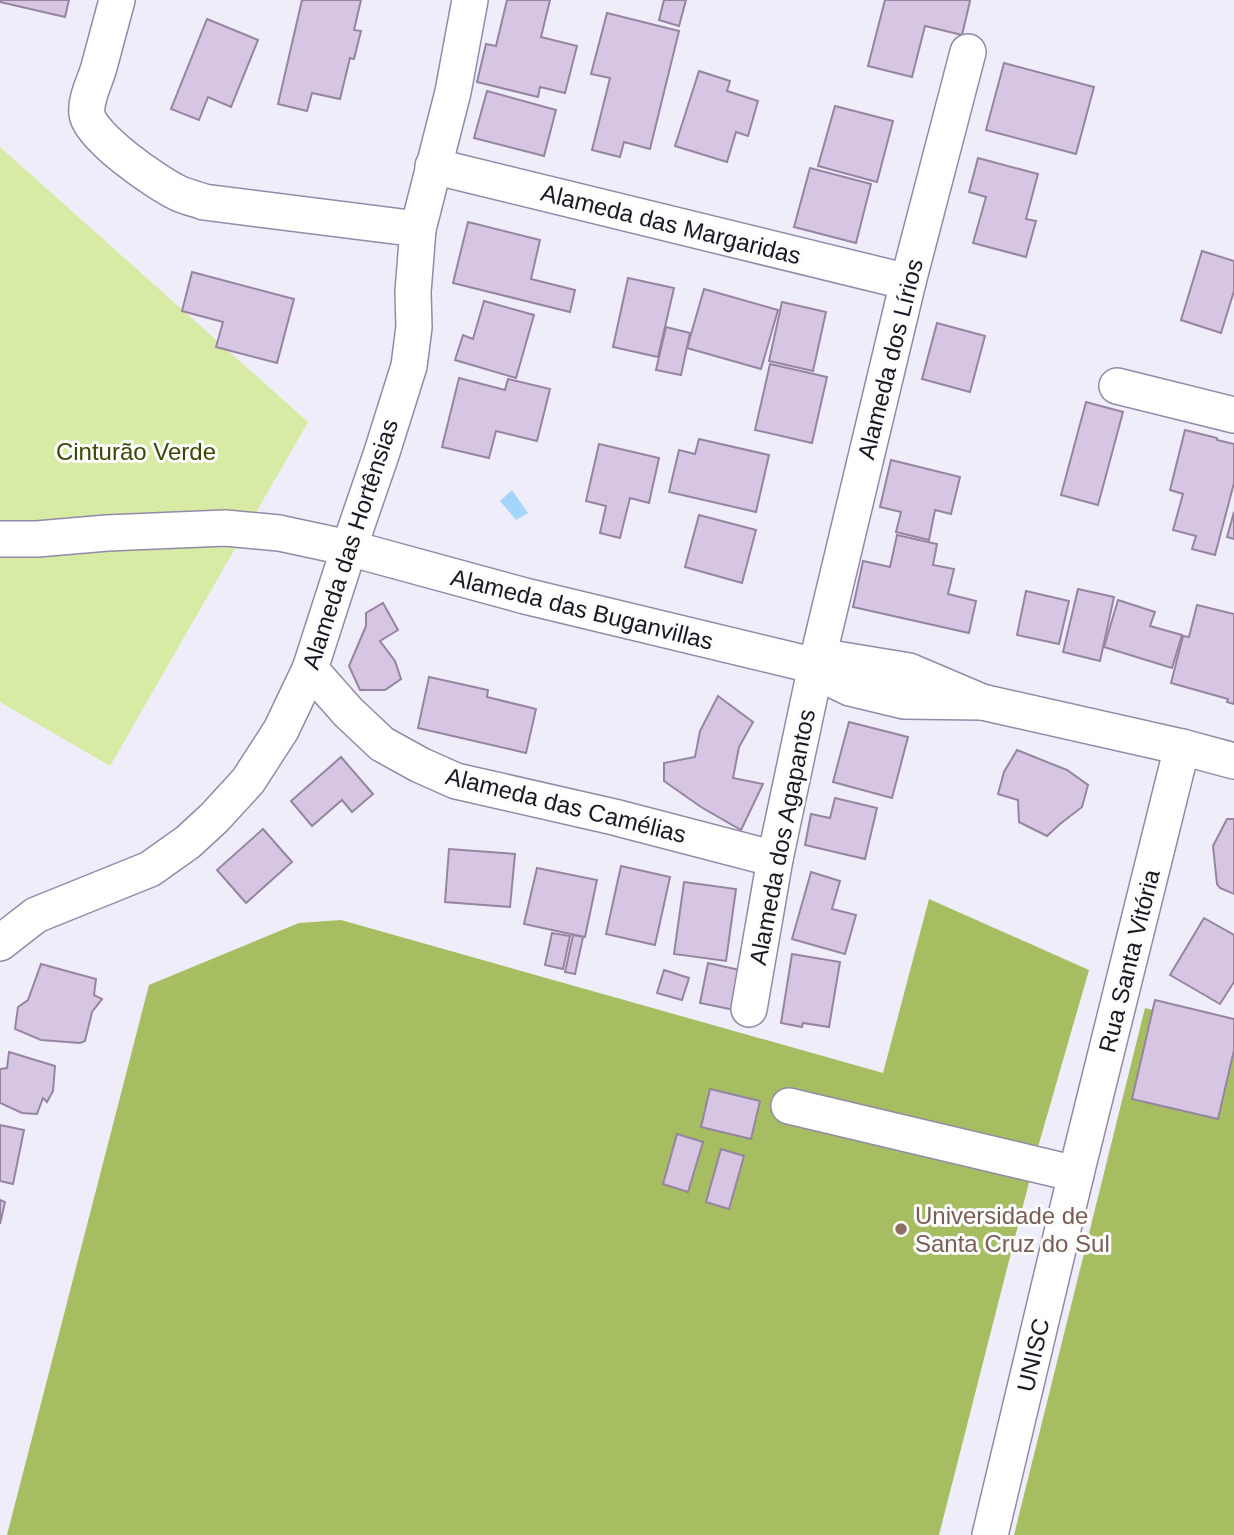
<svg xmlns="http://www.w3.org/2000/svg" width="1234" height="1535" viewBox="0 0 1234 1535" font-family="Helvetica,sans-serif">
<rect width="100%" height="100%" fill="#f0edfa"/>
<path fill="#d7eba4" d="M0,147L308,422L110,766L0,702Z"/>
<g fill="#a6be61">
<path d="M929,899L1089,970L1038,1147L939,1535H7L149,985L299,923L341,920L883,1073Z"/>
<path d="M1145,1008L1234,1032V1535H1014Z"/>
</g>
<path fill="#a3d6fa" d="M512,490L528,513L516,520L500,501Z"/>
<g fill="#d7c5e4" stroke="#9685a1" stroke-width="2">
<path d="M0,0H69L65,17L0,2Z"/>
<path d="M302,0H361L354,30L361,31L354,59L350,58L340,99L312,93L307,111L278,104Z"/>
<path d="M507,0H550L541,37L577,46L565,93L540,87L538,97L477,82L486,44L496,46Z"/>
<path d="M664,0H686L679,26L659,20Z"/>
<path d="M885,0H968L970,1L962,35L925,26L912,77L868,66Z"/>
<path d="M607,13L679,31L650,149L624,142L620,157L592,150L610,78L591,74Z"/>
<path d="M207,19L258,40L231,107L208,97L199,120L171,109Z"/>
<path d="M1004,63L1094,87L1076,154L986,130Z"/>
<path d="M699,71L730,81L727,91L758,101L748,136L736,132L727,162L675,146Z"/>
<path d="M487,91L556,110L544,156L474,138Z"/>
<path d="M835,106L893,121L877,182L818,166Z"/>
<path d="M978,158L1038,174L1026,219L1036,221L1026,257L973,243L986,197L969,192Z"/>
<path d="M810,168L871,184L856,243L794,227Z"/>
<path d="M468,222L540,240L531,279L575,290L570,312L453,283Z"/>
<path d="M1202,251L1234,261V291L1221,333L1181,320Z"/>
<path d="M192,272L294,299L277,363L216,347L223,322L182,311Z"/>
<path d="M628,278L674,288L658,357L613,347Z"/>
<path d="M704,289L778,310L761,369L687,348Z"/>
<path d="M484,301L534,315L516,378L455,360L463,335L473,339Z"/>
<path d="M782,302L826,312L813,371L769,361Z"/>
<path d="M937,323L985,336L970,392L922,379Z"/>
<path d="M666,327L690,333L681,375L656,370Z"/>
<path d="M770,364L827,377L812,443L755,430Z"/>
<path d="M459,378L505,390L508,379L550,389L537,441L496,431L489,458L442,447Z"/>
<path d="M1086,402L1123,412L1098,505L1061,495Z"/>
<path d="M1185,430L1217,438V440L1234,444V483L1215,555L1192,549L1196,536L1173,530L1183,494L1170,490Z"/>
<path d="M699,439L769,455L756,512L669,492L679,450L695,454Z"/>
<path d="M599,444L659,458L649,503L630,498L620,538L600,533L606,506L586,501Z"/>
<path d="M891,460L960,477L951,514L935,510L929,540L896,532L901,512L880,507Z"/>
<path d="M1234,512V539L1227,537Z"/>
<path d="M699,515L756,530L742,583L685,567Z"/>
<path d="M897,535L937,544L933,565L954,569L948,594L976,601L969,633L853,607L863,561L890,567Z"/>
<path d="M1078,589L1114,597L1100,661L1063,652Z"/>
<path d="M1026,591L1069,601L1059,644L1017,635Z"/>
<path d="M1118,600L1155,612L1150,626L1182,635L1172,668L1104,647Z"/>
<path d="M383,603L398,630L380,641L395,661L401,679L385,690H360L349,666L366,626V613Z"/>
<path d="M1197,605L1234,614V704L1227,702L1228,699L1171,683L1183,636L1189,637Z"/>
<path d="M429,677L488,690L487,697L536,709L526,753L418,728Z"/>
<path d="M718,696L753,722L739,747L733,778L763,784L741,830L701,807L664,781V763L695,757L700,731Z"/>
<path d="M849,722L908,737L892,798L833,782Z"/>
<path d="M1017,750L1067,770L1088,785L1082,807L1060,824L1047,836L1019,822L1018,800L998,794L1004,772Z"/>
<path d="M341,757L373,794L352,812L342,800L312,826L291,801Z"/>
<path d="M835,798L877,808L865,859L805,845L811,814L830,818Z"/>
<path d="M1227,819H1234V894L1220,888L1217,884L1213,846Z"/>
<path d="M263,829L292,862L246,903L217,870Z"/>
<path d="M449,849L515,854L510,907L445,902Z"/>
<path d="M621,866L670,877L655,945L606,934Z"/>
<path d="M537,868L597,880L585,937L524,924Z"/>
<path d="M811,872L840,881L832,909L856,915L845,954L792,939Z"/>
<path d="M684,882L736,889L726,961L674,954Z"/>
<path d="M1204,918L1234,935V982L1220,1004L1170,975Z"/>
<path d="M552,933L570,936L563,969L545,965Z"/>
<path d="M573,935L583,937L575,974L565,972Z"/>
<path d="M792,954L840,962L829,1027L803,1023L802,1027L781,1023Z"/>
<path d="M708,963L744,971L735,1010L700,1003Z"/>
<path d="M41,964L96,979L94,995L102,999L92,1012L85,1041L80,1043L41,1040L15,1029L18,1007L28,1000Z"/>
<path d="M664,970L689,978L682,1000L657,993Z"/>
<path d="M1155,1000L1234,1019V1050L1218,1119L1132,1099Z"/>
<path d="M9,1052L55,1066L53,1091L47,1102L43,1098L37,1114L22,1113L0,1103V1069L7,1068Z"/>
<path d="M710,1089L760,1101L751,1139L701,1127Z"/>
<path d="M0,1125L24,1130L13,1184L0,1181Z"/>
<path d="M677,1134L703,1142L688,1192L663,1184Z"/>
<path d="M721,1149L744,1156L729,1209L706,1202Z"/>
<path d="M0,1200L5,1202L0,1224Z"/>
</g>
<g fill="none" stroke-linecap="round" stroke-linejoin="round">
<g stroke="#928aa9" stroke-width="38">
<g id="minor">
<path d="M117,0C111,22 105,45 99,67C95,82 85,99 87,114C89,136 158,184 178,193C186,197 196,199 204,202L418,229"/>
<path d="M433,166L908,282"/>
<path d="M1117,386L1234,415"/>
<path d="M0,539H37L107,533L225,528L279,533L349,548L525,596L816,666L833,680L850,688L904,701L982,702"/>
<path d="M816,666L836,659L909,671L982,702L1182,747L1234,761"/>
<path d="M310,669L348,712L382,744L420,765L456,781L614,817L775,859"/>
<path d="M0,943L36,915L150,869L188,842L214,818L248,781L281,730L310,669L349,548L382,452L409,366L414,327L413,292L418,229L453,92L470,0"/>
<path d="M749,1009L775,859L816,666L908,282L968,52"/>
<path d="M789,1106L1076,1174"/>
<path d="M990,1535L1076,1174L1182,747"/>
</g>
</g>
<use href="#minor" stroke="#fff" stroke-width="35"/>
</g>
<circle fill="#8d6e63" stroke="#fcfcfc" stroke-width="2.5" cx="901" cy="1229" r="7"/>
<g text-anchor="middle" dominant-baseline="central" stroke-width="6" stroke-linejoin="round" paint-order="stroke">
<g font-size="24" fill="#1b1824" stroke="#fcfcfc">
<text transform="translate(671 224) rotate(14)">Alameda das Margaridas</text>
<text transform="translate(890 359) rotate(-76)">Alameda dos Lírios</text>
<text transform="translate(350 544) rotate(-72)">Alameda das Hortênsias</text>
<text transform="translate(582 609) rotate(14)">Alameda das Buganvillas</text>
<text transform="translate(566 805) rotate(14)">Alameda das Camélias</text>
<text transform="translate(782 837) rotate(-79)">Alameda dos Agapantos</text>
<text transform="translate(1129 961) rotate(-76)">Rua Santa Vitória</text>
<text transform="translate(1033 1355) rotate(-77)">UNISC</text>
</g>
<g font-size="24" fill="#3a4800" stroke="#fcfcfc">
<text x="136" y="451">Cinturão Verde</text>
</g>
<g font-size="24" fill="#785e54" stroke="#fcfcfc" text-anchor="start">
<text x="915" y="1215">Universidade de<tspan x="915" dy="28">Santa Cruz do Sul</tspan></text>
</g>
</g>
</svg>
